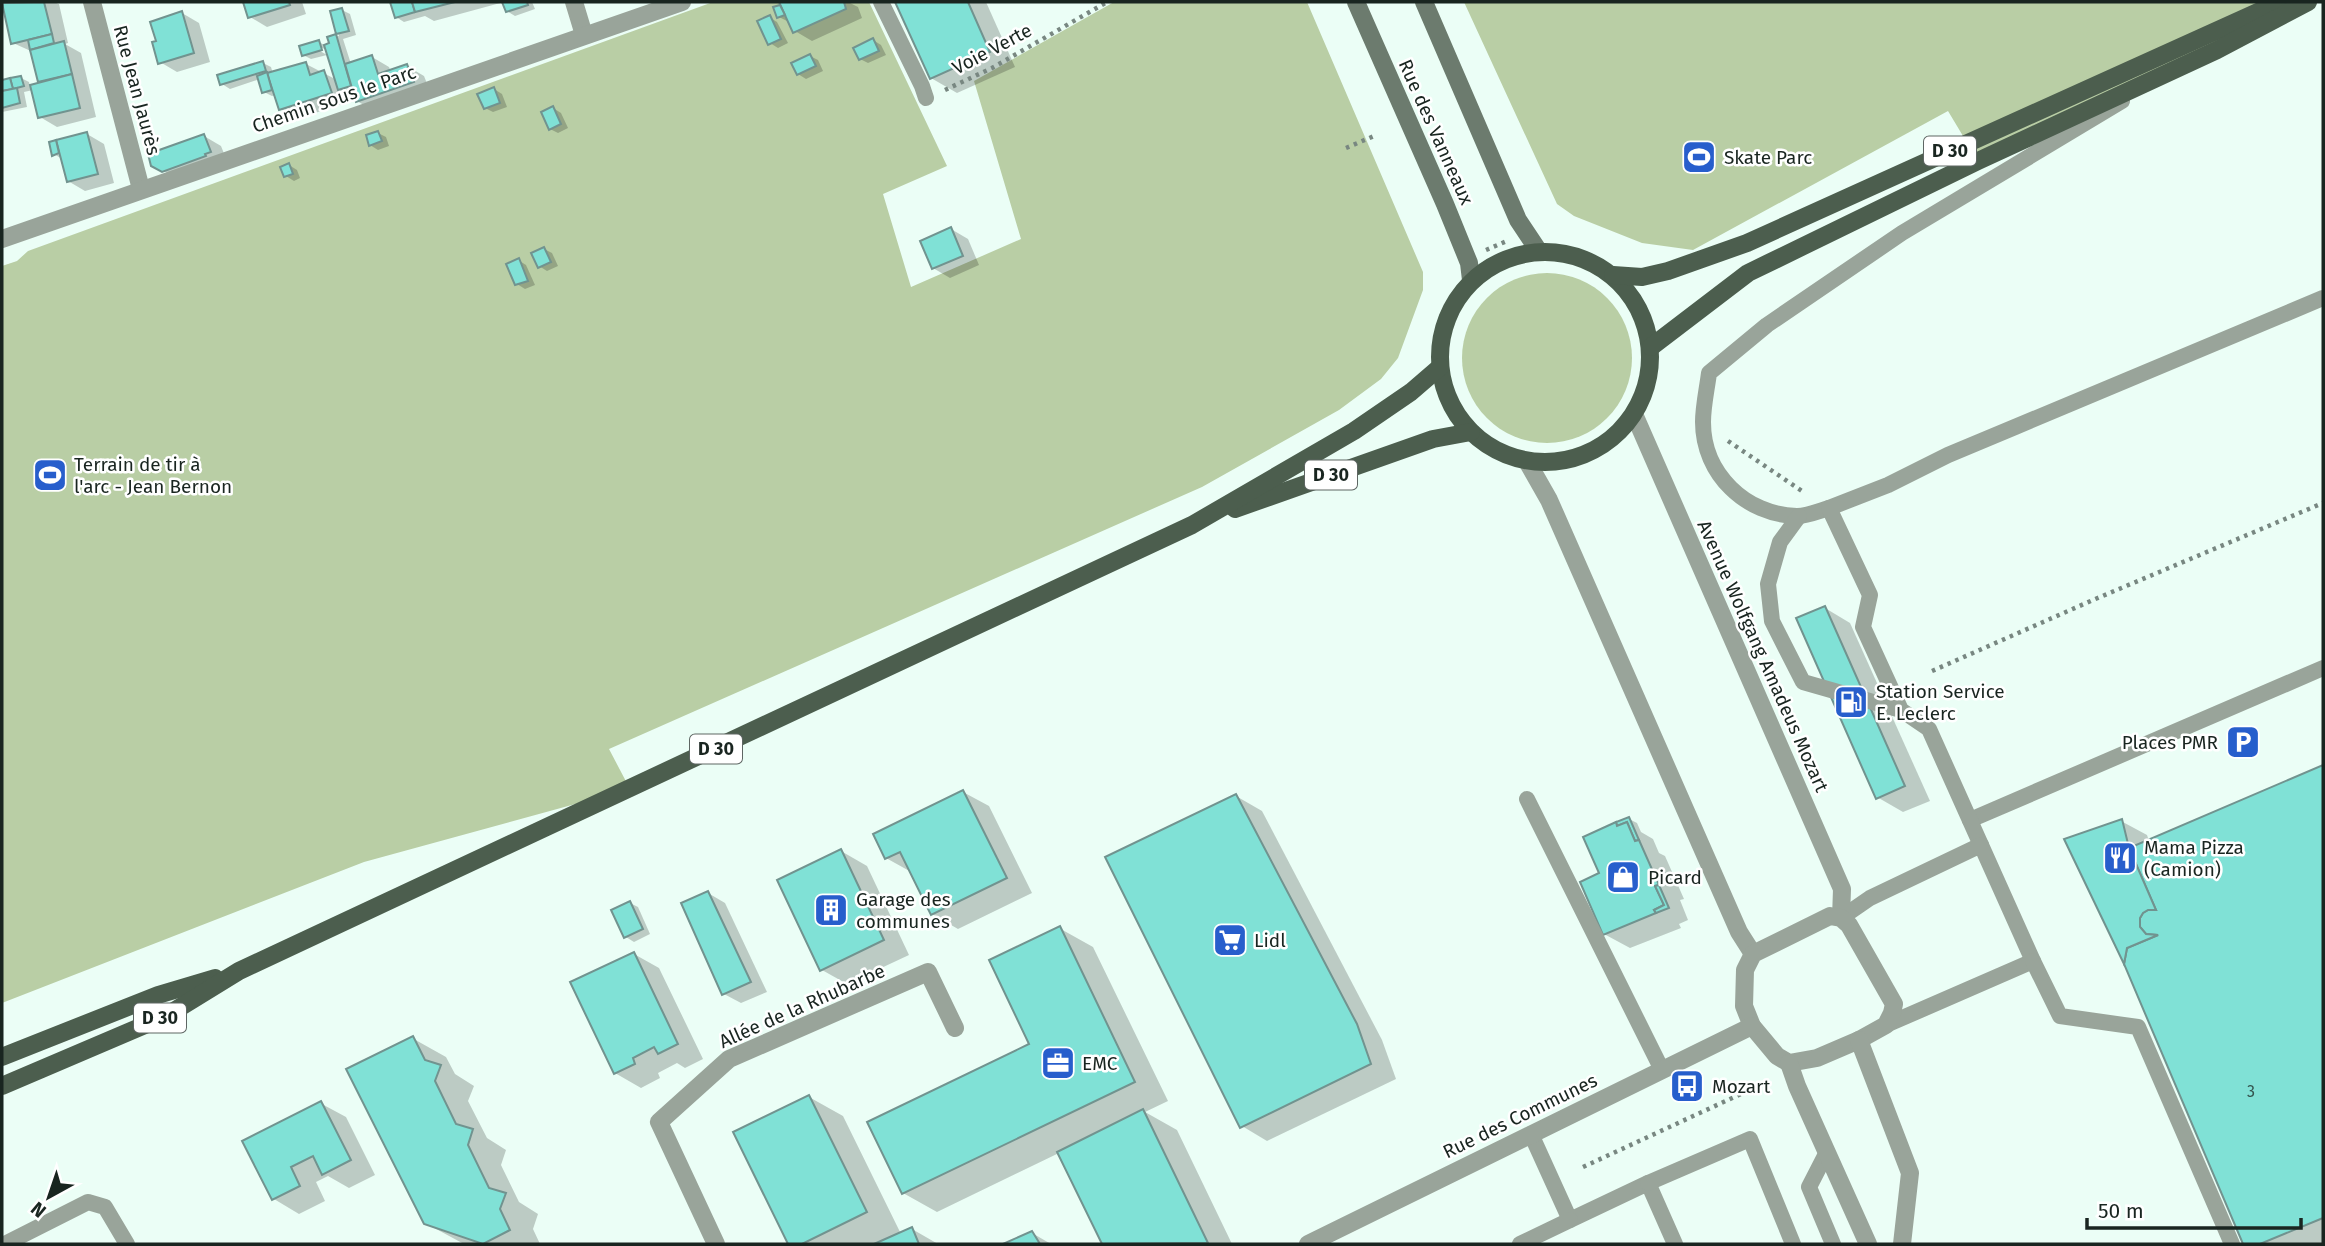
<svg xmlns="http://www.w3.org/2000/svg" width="2325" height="1246" viewBox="0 0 2325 1246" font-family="'Fira Sans',sans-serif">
<rect width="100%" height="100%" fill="#ebfef6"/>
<g fill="#b9cea5">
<path d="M713,2H869L947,166L883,194L911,287L1021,239L974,81L1114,2H1307L1423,272V290L1398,358L1381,379L1339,410L1202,487L609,749L630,789L364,862L2,1003V266L17,261L28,251Z"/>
<path d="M1464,2H2294L1978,161L1948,111L1693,250L1642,243L1574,216L1557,204Z"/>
<circle cx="1547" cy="358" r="85"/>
</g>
<g fill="#0003" fill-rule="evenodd">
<path d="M2,2L10,4L54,2L59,4L68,43L65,44L81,53L96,117L57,127L40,117L33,90L24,92L27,107L2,112V82L21,78L29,82L30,87L40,84L33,52L13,43L4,8H2Z"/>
<path d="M245,2H302L306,14L267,27L250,17Z"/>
<path d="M392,2H532L535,9L515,16L507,11L504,2L434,21L425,16L404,22L396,17Z"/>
<path d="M784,2H848L858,7L862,18L812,41L795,31L790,20L787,21L779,17L780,6L784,9L781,3Z"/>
<path d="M897,2H986L1015,67L957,93L931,78Z"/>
<path d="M342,10L350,14L356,35L343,39L351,64L372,57L389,67L391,72L407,66L424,76L430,91L374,111L357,101L354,91L345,94L348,102L297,119L280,109L276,95L272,96L264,92L260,79L230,89L222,84L220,76L263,63L271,67L273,74L306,64L337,80L328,51L315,44L313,47L327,55L311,59L303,55L301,47L319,42L326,46L331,44L329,38L339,36L332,13ZM359,82L360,85L343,90V86Z"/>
<path d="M182,13L199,23L210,62L177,72L160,62Z"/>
<path d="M769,17L777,22L788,43L778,48L770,43Z"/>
<path d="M873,40L881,45L886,55L868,63L860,59Z"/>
<path d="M810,56L818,60L823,71L806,79L798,74Z"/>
<path d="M494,89L502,94L507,107L493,112L485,108Z"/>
<path d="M553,108L561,113L568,128L558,133L550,129Z"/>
<path d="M378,133L386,137L389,146L378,150L370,145Z"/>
<path d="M87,134L104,144L114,183L85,191L68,181L62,159L54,154L51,144Z"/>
<path d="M204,136L221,146L227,161L180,180L153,165Z"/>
<path d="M289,165L297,170L300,178L294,181L286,176Z"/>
<path d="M951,229L968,239L979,265L950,278L933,268Z"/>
<path d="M544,249L552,253L558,266L547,271L539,266Z"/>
<path d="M518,260L526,265L535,285L525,289L517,284Z"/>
<path d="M1825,608L1850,623L1930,801L1903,812L1877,797Z"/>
<path d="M2323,767V1243L2245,1244L2126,963L2121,821L2147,835L2149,841Z"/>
<path d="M963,792L989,806L1032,893L958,929L932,914L913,873L886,858Z"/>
<path d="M1236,796L1262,811L1382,1040L1396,1079L1267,1141L1242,1126Z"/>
<path d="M1629,819L1637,823L1641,832L1653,839L1659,853L1665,856L1684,899L1680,900L1688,920L1679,924L1681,928L1630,948L1604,934L1602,874Z"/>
<path d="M841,851L867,866L909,955L847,984L822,970Z"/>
<path d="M708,893L725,903L767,992L741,1003L724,994Z"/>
<path d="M630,903L638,907L650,934L634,942L626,937Z"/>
<path d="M1059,928L1093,947L1168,1101L1145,1112L1177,1130L1232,1244H1104L1059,1153L937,1212L903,1193L1032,1045Z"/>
<path d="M634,954L659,968L703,1059L685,1068L677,1063L658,1073L660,1078L641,1088L615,1073Z"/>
<path d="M412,1038L446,1057L455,1074L474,1086L468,1101L487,1138L506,1150L501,1165L519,1202L538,1214L533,1229L540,1244H464L425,1223Z"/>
<path d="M809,1097L843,1116L901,1234L912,1229L938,1244H790L735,1133Z"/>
<path d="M320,1103L346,1117L375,1175L349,1188L328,1176L316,1182L325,1201L299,1214L274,1199Z"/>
<path d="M1032,1233L1051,1244H1007Z"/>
</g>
<g fill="#80e1d6" stroke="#71938f" stroke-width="2">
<path d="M44,2L52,34L11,44L2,3Z"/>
<path d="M243,2H289L290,5L248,18Z"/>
<path d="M390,2H412L415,12L395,18Z"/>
<path d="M412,2H455L415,12Z"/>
<path d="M502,2H527L528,5L506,12Z"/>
<path d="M779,2H844L846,9L793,33Z"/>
<path d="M895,2H968L990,52L930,79Z"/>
<path d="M780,5L785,15L777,18L773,7Z"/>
<path d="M342,8L349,31L336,34L330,11Z"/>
<path d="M182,11L194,53L158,64L152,42L156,41L150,22Z"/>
<path d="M770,15L781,39L768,45L757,21Z"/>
<path d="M52,34L54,43L30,50L28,40Z"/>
<path d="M336,34L351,86L338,90L324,45L329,43L327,37Z"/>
<path d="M873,38L879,51L859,60L853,48Z"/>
<path d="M319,40L322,50L302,56L299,46Z"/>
<path d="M64,41L72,74L38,82L30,50Z"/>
<path d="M810,54L816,66L797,75L791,63Z"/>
<path d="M372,55L378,74L407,64L414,82L356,102L345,64Z"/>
<path d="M263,61L266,71L220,85L217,75Z"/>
<path d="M306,62L310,75L324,70L332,93L279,110L267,73Z"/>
<path d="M267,72L272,90L262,93L257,76Z"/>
<path d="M72,74L80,108L38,118L30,85Z"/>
<path d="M21,76L24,86L13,89L10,78Z"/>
<path d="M10,78L13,89L2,91V80Z"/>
<path d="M494,87L500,103L484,109L477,94Z"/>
<path d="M17,88L20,103L2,108V91Z"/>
<path d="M553,106L561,124L549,130L541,112Z"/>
<path d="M378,131L382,141L369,146L366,135Z"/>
<path d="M87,132L98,174L67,182L56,140Z"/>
<path d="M204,134L211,152L205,154L206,156L162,172L151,166L148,154Z"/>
<path d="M56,140L59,153L52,156L49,142Z"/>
<path d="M289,163L293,174L284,177L280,167Z"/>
<path d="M951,227L963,256L932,269L920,241Z"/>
<path d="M544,247L551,262L538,268L531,253Z"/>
<path d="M519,258L528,281L515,285L506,264Z"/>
<path d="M1825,606L1905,786L1876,799L1796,618Z"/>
<path d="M2323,765V1218L2260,1244H2243L2124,964L2127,948L2158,935L2146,934L2140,927V918L2143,913L2148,910H2156L2129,848Z"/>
<path d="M963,790L1007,878L931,915L900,852L885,859L873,834Z"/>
<path d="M1236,794L1357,1024L1371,1064L1240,1128L1105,857Z"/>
<path d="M1629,817L1639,840L1635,841L1627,822L1617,826L1616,822Z"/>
<path d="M2122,819L2129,848L2156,910H2148L2143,913L2140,918V927L2146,934L2158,935L2127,948L2124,964L2064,839Z"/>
<path d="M1616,822L1617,826L1627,822L1635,841L1639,840L1659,885L1655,886L1664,905L1654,910L1656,913L1603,935L1580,882L1599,873L1583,837Z"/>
<path d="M2129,848L2134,857L2111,868L2107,858Z"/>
<path d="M841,849L884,940L820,971L777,880Z"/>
<path d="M1659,885L1669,908L1656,913L1654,910L1664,905L1655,886Z"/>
<path d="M708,891L751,982L722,995L681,903Z"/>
<path d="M630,901L643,929L624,938L611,910Z"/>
<path d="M1060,926L1135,1082L902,1194L867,1122L1029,1044L989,960Z"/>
<path d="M634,952L678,1044L658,1054L654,1047L633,1058L635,1064L614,1074L570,982Z"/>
<path d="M413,1036L425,1060L441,1065L435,1081L456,1124L473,1129L468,1145L489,1188L506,1193L500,1209L510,1230L483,1244L424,1224L346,1069Z"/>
<path d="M809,1095L867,1212L802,1244H788L733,1132Z"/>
<path d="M321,1101L351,1160L322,1175L313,1156L291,1167L300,1186L272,1200L242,1141Z"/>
<path d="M1143,1109L1208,1243L1102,1244L1057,1152Z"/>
<path d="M912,1227L919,1244H874Z"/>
<path d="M1032,1231L1040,1244H1003Z"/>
</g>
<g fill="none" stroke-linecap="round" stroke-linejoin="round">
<g stroke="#788781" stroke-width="4.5" stroke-dasharray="3.5 5" stroke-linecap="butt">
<path d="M945,90L992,68L1107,2"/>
<path d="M1346,148L1374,136"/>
<path d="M1486,250L1507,241"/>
<path d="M1728,441L1805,493"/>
<path d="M1932,671L2093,600L2323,503"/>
<path d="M1583,1167L1743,1093"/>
</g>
<g stroke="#99a49a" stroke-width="16">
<path d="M881,2L922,86L926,98"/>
<path d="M1829,508C1819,511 1807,516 1797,516C1746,515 1703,474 1703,422C1703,406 1707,389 1709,373L1767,325L1902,233L2122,101"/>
<path d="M1799,516L1780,542L1768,584L1772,621L1803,682L1901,710"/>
<path d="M1527,799L1662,1070"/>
<path d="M1970,820L2323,668"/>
<path d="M1981,845L1929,729L1901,710L1863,627L1870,595L1829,508L1888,485L1948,455L2015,427L2323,298"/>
<path d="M1841,918L1870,898L1981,845L2033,961L1886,1025"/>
<path d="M2033,961L2060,1016L2138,1027L2232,1244"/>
<path d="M1531,1134L1570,1220L1648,1183L1675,1244"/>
<path d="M1827,1152L1809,1187L1833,1244"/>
<path d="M1648,1183L1750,1139L1793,1244"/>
<path d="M5,1244L88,1202L105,1207L127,1244"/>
<path d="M1520,1244L1570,1220"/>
</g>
<g stroke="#99a49a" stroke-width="18">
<path d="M92,2L141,189"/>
<path d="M574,2L584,35"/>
<path d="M2,239L682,2"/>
<path d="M1634,414L1842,889L1841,918"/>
<path d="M1528,463L1549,500L1739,932L1753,954"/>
<path d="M1830,916L1841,918L1849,925L1894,1004L1892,1013L1886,1025L1859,1040L1817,1058L1789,1063L1777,1056L1752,1026L1744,1006L1745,970L1753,954Z"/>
<path d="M1859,1040L1910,1173L1902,1244"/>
<path d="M1789,1063L1797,1086L1868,1244"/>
<path d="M716,1244L659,1122L729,1059L928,972L955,1028"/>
<path d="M1308,1244L1752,1026"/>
</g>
<g stroke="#6c7b6e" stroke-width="18">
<path d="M1356,2L1445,204L1469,263L1471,280"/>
<path d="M1424,2L1518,220L1538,250"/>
</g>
<g stroke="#4c5e4e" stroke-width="18">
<circle cx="1545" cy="357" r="105"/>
<path d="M1613,275L1642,277L1668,271L1747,243L2280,2"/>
<path d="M1651,347L1748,273L1978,161L2217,50L2308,2"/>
<path d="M1235,509L1433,439L1471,432"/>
<path d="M2,1057L158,995L215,978"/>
<path d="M2,1086L166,1016L239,971L1192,525L1354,431L1411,392L1440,367"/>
</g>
</g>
<defs>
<g id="stadium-square" transform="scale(1.75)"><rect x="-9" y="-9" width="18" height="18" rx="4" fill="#275ecc" stroke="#fff"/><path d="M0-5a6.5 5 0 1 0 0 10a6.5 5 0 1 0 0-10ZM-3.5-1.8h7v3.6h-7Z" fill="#fff"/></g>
<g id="fuel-square" transform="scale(1.75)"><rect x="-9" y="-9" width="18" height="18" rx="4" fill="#275ecc" stroke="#fff"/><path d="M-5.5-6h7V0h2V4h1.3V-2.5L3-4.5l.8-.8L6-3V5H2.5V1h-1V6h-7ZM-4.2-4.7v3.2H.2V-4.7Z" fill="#fff"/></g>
<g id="parking-square" transform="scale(1.75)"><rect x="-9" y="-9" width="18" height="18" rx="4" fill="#275ecc" stroke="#fff"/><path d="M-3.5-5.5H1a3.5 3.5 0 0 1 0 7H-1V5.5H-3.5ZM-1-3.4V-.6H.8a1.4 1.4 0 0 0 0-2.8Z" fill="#fff"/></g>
<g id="restaurant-square" transform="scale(1.75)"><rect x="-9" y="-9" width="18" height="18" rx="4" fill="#275ecc" stroke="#fff"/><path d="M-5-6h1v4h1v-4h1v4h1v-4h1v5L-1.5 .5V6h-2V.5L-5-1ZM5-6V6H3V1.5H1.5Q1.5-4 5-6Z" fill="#fff"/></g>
<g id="shop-square" transform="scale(1.75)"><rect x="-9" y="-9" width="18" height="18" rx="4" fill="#275ecc" stroke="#fff"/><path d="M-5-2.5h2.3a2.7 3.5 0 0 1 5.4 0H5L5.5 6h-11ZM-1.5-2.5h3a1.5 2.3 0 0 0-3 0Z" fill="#fff"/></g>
<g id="building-square" transform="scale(1.75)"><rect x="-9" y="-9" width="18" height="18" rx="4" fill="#275ecc" stroke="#fff"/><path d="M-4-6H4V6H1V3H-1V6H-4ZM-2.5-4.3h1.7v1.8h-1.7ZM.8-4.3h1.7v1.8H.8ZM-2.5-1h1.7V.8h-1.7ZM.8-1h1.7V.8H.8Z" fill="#fff"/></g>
<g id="supermarket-square" transform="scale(1.75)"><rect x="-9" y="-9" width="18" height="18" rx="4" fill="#275ecc" stroke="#fff"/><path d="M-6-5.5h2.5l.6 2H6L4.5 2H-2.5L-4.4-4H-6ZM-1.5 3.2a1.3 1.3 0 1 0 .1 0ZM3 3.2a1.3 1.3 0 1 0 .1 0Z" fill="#fff"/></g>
<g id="office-square" transform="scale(1.75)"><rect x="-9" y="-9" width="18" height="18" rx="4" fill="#275ecc" stroke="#fff"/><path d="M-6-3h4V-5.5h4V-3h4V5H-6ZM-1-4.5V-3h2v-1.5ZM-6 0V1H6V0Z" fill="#fff"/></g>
<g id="bus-square" transform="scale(1.75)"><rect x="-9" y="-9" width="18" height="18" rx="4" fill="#275ecc" stroke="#fff"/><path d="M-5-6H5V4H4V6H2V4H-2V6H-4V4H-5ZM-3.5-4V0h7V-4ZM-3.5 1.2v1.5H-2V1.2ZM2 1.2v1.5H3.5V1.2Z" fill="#fff"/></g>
</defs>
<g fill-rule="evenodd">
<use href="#stadium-square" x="1699" y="157"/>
<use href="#stadium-square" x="50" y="475"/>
<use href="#fuel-square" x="1851" y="702"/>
<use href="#parking-square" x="2243" y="742"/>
<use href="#restaurant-square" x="2120" y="858"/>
<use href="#shop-square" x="1623" y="877"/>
<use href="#building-square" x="831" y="910"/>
<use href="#supermarket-square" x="1230" y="940"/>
<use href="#office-square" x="1058" y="1063"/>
<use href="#bus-square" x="1687" y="1086"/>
</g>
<g text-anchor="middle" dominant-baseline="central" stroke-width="5" stroke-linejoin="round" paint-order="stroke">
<g font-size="16" fill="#33544e">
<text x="2251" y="1091">3</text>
</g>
<g fill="#fff" stroke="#5e6663" stroke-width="2">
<rect x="1924" y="136.5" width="52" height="29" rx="5"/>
<rect x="1305" y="460.5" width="52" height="29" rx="5"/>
<rect x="690" y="734.5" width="52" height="29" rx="5"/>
<rect x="134" y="1003.5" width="52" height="29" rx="5"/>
</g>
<g font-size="18" font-weight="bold" fill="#192520">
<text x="1950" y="151">D 30</text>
<text x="1331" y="475">D 30</text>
<text x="716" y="749">D 30</text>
<text x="160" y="1018">D 30</text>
</g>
<g font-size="19" fill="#192520" stroke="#fff">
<text transform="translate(992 49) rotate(-28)">Voie Verte</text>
<text transform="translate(137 90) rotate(75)">Rue Jean Jaurès</text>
<text transform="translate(334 99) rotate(-19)">Chemin sous le Parc</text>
<text transform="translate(1436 132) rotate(66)">Rue des Vanneaux</text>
<text transform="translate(1763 656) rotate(66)">Avenue Wolfgang Amadeus Mozart</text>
<text transform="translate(802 1006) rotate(-24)">Allée de la Rhubarbe</text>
<text transform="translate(1520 1116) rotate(-26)">Rue des Communes</text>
</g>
<g font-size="19" fill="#192520" stroke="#fff" text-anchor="start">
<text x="1724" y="157">Skate Parc</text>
<text x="74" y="464">Terrain de tir à<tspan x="74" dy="22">l'arc - Jean Bernon</tspan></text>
<text x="1876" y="691">Station Service<tspan x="1876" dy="22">E. Leclerc</tspan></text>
<text x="2218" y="742" text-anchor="end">Places PMR</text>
<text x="2144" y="847">Mama Pizza<tspan x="2144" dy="22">(Camion)</tspan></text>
<text x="1648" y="877">Picard</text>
<text x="856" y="899">Garage des<tspan x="856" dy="22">communes</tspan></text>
<text x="1254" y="940">Lidl</text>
<text x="1082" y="1063">EMC</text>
<text x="1712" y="1086">Mozart</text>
</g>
</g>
<rect width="2325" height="1246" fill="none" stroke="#192520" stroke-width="7"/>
<g transform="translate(49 1197) rotate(220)" stroke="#ffffff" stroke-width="5" paint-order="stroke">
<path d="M0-5L12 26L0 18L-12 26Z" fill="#192520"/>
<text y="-10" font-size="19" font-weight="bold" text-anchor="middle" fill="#192520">N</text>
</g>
<path d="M2087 1218v10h214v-10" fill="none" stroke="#192520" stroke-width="3.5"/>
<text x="2098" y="1218" font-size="21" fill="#192520" stroke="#ffffff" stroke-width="5" paint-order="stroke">50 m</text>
</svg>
